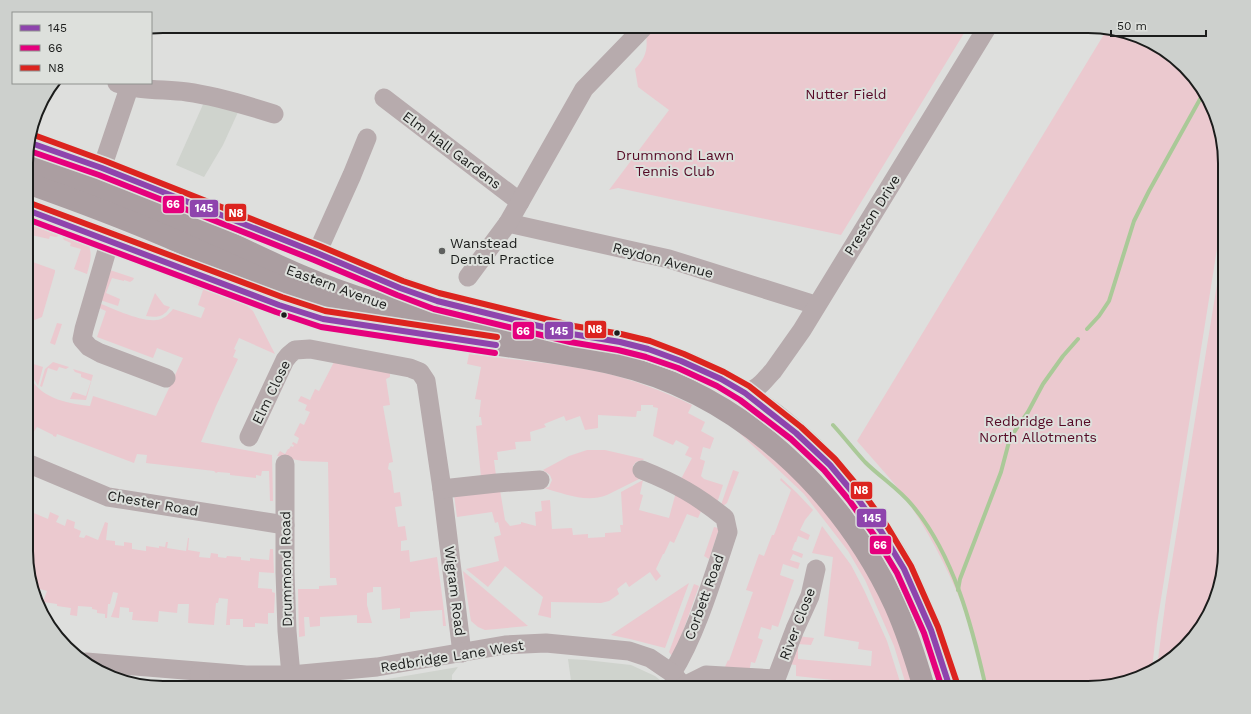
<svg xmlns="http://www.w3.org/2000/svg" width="1251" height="714" viewBox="0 0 1251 714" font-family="'Work Sans',sans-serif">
<rect width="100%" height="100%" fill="#dedfdd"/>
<g fill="#cfd3cd">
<path d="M205,100L239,110L223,145L204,177L176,165Z"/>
<path d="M568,659L586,660L631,665L655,676L670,688H572Z"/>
<path d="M458,667L452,675V685L448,686L449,688H328V684L370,682Z"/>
</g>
<g fill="#ebc9cf">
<path d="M655,26H960L966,30L841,235L618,188L609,190L669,110L638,87L635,69C646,58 648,49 646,34Z"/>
<path d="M1106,31L1156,44L1202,87L1225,153V199L1157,624L1152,669L1097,688H986C980,664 976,640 967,617C951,574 925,523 897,487C884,471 870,456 857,441Z"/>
<path d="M36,219L61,228L58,236L56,237L50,236L49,239L31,235L27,243V226L33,228Z"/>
<path d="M64,234L88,244C93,254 90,263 87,274L74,269L81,249L70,246L71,243L64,240L63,238Z"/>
<path d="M1225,235V560L1207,619L1164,665L1157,667L1166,598Z"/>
<path d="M27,260L55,270V272L42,317L27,323Z"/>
<path d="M110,270L134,278L133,280L130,282L124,280V281L112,278L106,293L120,299L118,306L97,299Z"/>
<path d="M194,279L241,301L253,311L275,354L239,338L234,349L236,350L233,357L238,359L216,406L201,442L272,455L273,501H270L269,471H262L261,476L256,475V478L230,475V473L218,472L216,473L214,471L146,463L147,455L137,454L134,463L57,434L56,437L53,436V435L37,427L33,433L29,431L33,424L27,421V373C40,398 64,403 90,406L93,396L156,416L183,358L157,348L153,358L97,337L106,311L97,307V302C111,308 141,322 156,320C163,320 169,314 173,309L201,318L205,308L198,305L203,290L192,286Z"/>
<path d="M155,293L164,305L170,307C164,317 157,318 146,316Z"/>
<path d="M57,323L62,324L55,345L50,343Z"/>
<path d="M27,350L31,351L27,362L43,367L38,386L27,368Z"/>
<path d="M469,354C513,360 557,363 600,372C632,379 663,391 692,405L688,413L705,422L701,431L714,438L710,449L703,447L700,459L705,461L701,476L704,479L723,485L717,503L681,479L692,458L685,455L689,447L676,440L673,445L653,436L658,408L653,407V405H641V411H637L636,417L598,415V428L585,430L580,416L566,421L564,416L544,424L546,427L530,432L531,441L515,442L516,449L497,452L498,460H494L496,476L481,477L476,426L482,425L481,417H479L481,400L475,399L481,367L467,364Z"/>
<path d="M53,362L69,367L66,369L59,367L57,371L48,368L42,387L40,386L45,369Z"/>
<path d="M334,362L390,373V377L386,379L390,405L383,406L393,462L389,463L388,469L391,471L394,493L400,492L402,506L395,507L398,527L405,526L407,540L401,541V551L409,550L410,562L437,557L446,626H443L442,610L410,612V618L400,619V608L382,610L381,587H373V592L367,593V605L372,623H357V615L320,617V626L310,627L309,617H304L305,636L299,637L298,589H319V586L337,585L336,578H330L328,462L302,461L277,456L280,451L285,454L288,449H289L291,446L293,447L294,445L292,444L293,442L297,444L299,438L294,435L300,423L304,425L310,412L305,410L307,405L298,401L301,396L310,400L315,389L319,391Z"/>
<path d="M73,369L93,375L86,400L70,399L73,392L86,396L91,381L81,377V374L75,372Z"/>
<path d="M733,427L812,491L874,577L917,688H907L894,646L865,580L848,551L804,494Z"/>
<path d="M587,450H605L644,459L643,460L636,462L633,466V472L641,478L607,495C586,503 565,494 544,488L549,487L552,480L550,475L543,470L569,456Z"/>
<path d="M733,470L739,472L727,503L723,506L721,505Z"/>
<path d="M781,478L797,493L813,510L805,520L800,530L810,535L808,540L798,536L796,542H795L792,550L803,554L802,558L793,554L790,560L800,563L798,569L783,564L780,575L794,580L778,627L772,625L771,630L761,627L758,638L763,640L755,663L751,662L749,673L724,669L728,660L729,661L753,592L746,590L759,554L764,556L772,535H774L791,490L780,480Z"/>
<path d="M643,480L640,494L643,495L639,510L669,518L676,492L702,509L698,518L687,514L674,543L670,541L664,554H663L656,569L661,576L656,581L650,572L629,587L626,582L617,589L619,594L609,601L601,603L551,602V618L538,615L543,597L505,566L488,587L466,569L499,561L494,537L501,535L498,522L495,523L492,512L457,517L454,495L500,490L505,520L510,526L521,524V522L536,526L535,512L542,511L541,501L550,500L552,529L572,528L573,535L588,534V538L605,537V533L621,532L620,525H623L621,492Z"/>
<path d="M29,511L48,519L50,512L59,516L56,522L65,526L67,519L75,522L74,528L81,531L79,537L84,538L86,535L98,540L105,522L108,523L106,540L115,541V545L124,546V542L132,543V549L146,551V546L159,548V546L165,547L166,542H168L167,548L186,551L188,538H189L188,550L200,552L199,557L210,558L211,553L218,554V557L226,558L227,556L241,557V560L250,561V558L269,560L270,549H273L274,573L259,572L258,588L272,589V592L275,593L274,613H268V624L255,623V627H243V619H230V625H226L228,599L219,598L218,603H216L214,625L188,623L189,604H178L177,613L159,611L158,622L132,620L133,612H129V608L120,607L119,618L111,617L115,606L118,593L113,592L110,604H108L107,618H105V614L97,613V610L92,609V607L78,606L77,616L70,615L71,608L57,606V604L43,602L47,591L36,588L35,591L27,569V516Z"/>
<path d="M822,526L851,565L864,590L887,641L901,685L896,687L796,676V665L788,664L797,636L814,638L811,645L798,644V659L871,666L872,651L858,649L859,642L824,636L833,557L812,553Z"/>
<path d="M714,527L718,528V532L709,559L704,556Z"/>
<path d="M463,571L528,626L485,630L478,627L471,621Z"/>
<path d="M689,583L665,648L630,639L611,635Z"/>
<path d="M694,584L699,586L676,651L672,656L669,652Z"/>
</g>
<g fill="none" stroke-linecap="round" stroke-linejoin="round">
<g stroke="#aac998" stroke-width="4">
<path d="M1087,329L1099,316L1109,301L1134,221L1149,191L1204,92"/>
<path d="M833,425C844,437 854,450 865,462C880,477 899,489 912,505C954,555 972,626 986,688"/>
<path d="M958,590L960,579L1001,472L1010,438L1028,412L1043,384L1063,356L1078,339"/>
</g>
<g stroke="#b7abad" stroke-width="19">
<path d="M117,83C139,91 164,89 187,92C216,96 246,105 274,114"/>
<path d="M384,98L520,202"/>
<path d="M102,168L129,88"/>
<path d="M508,223L669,259L809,303L815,307"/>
<path d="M110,240L84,329L82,339L89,347L100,353L166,378"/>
<path d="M317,253L352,175L367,138"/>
<path d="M468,277L508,223L584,89L645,26"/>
<path d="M745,393C751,391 757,388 762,383C766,379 769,375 773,371L802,330L988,26"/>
<path d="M249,437L285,360L289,355L295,350L310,349L410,368L420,372L426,381L442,489L462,653"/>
<path d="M27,463L108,497L285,525"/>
<path d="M285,464V572L287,631L291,675"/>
<path d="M642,470C675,483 698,496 725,518L728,532C713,577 697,633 672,673"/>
<path d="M442,489L497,483L540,480"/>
<path d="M86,662L246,675H291L377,667L505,645L546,643L629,651L650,658L672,673L685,688"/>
<path d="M200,672L201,688"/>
<path d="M684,686L706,675L776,679L795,629L810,596L816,569"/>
</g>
<g stroke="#b0a4a6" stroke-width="22">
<path d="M28,142L102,168L317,253"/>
<path d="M27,210L110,240"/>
</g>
<g stroke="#ab9ea1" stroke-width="22">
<path d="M27,161C84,180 141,202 196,227C254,254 311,284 373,302C402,310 431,317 461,321C514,328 567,332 619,342C700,358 775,405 830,465C846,482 859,500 872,519C884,535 897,553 905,571C924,609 937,648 950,688"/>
<path d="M27,183C75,200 123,218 170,238C239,268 305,301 378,322C455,344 536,346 614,364C740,393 842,491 895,605C907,632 916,660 924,688"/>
<path d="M110,240L279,305L314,316"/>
<path d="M317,253C369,275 419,297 474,310"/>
</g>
<g stroke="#dde0dc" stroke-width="9">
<g id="bus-1">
<path d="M28,142L102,168L317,253L400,288L437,301L572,334L620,342L648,349L681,361L721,379L745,393L796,433L830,465L855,495L881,531L904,569L931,630L950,688"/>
<path d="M27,210L279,305L323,319L496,345"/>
</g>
</g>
<g stroke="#dde0dc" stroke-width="9">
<g id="bus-2">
<path d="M27,150L99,175L314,260L397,295L434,309L570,342L618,350L646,357L678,368L717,386L740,400L791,439L824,470L849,500L874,535L897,573L924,633L942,688"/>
<path d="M27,219L276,312L321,327L495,353"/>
</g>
</g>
<g stroke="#dde0dc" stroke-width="9">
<g id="bus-3">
<path d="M31,134L105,161L320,246L403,281L439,293L574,326L621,334L650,341L684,354L724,372L749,386L801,427L835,459L861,490L887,526L911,566L938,627L958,686"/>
<path d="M30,203L282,297L325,311L497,337"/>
</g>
</g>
<use href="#bus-1" stroke="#8e44ad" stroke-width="6"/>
<use href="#bus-2" stroke="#e5007d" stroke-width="6"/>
<use href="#bus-3" stroke="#dc241f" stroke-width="6"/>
</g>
<circle fill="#5f605f" stroke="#dde0dc" stroke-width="1.5" cx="442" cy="251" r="4"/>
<g fill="#1b1c1b" stroke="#dde0dc" stroke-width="1.5">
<circle cx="284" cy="315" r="3.5"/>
<circle cx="617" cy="333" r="3.5"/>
</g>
<g text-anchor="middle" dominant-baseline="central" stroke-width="4" stroke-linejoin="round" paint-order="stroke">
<g font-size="14" fill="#550925" stroke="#dde0dc">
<text x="846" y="94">Nutter Field</text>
<text x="675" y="155">Drummond Lawn<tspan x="675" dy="16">Tennis Club</tspan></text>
<text x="1038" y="421">Redbridge Lane<tspan x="1038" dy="16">North Allotments</tspan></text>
</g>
<g font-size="14" fill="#1b1c1b" stroke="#dde0dc">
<text transform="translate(452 150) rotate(37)">Elm Hall Gardens</text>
<text transform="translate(872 215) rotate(-58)">Preston Drive</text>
<text transform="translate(663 260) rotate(15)">Reydon Avenue</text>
<text transform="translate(337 287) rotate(20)">Eastern Avenue</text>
<text transform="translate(271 392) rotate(-64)">Elm Close</text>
<text transform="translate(153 503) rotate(10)">Chester Road</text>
<text transform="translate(286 569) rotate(-91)">Drummond Road</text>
<text transform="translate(455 591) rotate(83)">Wigram Road</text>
<text transform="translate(704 597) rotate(-70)">Corbett Road</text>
<text transform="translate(797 624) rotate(-69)">River Close</text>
<text transform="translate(452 656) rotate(-9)">Redbridge Lane West</text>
</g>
<g font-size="14" fill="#1b1c1b" stroke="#dde0dc" text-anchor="start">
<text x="450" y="243">Wanstead<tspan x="450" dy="16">Dental Practice</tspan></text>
</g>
</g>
<path d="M0 0H1251V714H0ZM163 33H1088A130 130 0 0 1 1218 163V551A130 130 0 0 1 1088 681H163A130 130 0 0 1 33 551V163A130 130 0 0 1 163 33Z" fill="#cdd0cd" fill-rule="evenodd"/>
<path fill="none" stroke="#1b1c1b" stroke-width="2" d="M163 33H1088A130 130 0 0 1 1218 163V551A130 130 0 0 1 1088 681H163A130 130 0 0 1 33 551V163A130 130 0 0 1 163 33Z"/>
<g stroke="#dde0dc" stroke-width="1.5">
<rect x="162" y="195" width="23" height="19" rx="4" fill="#e5007d"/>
<rect x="189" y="199" width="30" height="19" rx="4" fill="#8e44ad"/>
<rect x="224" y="203" width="23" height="19" rx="4" fill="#dc241f"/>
<rect x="584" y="320" width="23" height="19" rx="4" fill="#dc241f"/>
<rect x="512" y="321" width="23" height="19" rx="4" fill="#e5007d"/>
<rect x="544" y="321" width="30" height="19" rx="4" fill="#8e44ad"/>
<rect x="850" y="481" width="23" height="19" rx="4" fill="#dc241f"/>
<rect x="856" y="508" width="31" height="20" rx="4" fill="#8e44ad"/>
<rect x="869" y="535" width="23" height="20" rx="4" fill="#e5007d"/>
</g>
<g font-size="11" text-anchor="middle" font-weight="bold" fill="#fff">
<text x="173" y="208">66</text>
<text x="204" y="212">145</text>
<text x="236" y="217">N8</text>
<text x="595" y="333">N8</text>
<text x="523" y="335">66</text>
<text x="559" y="335">145</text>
<text x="861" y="494">N8</text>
<text x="872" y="522">145</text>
<text x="880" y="549">66</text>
</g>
<rect x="12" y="12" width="140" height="72" fill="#dde0dc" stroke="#8f928f"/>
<rect x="20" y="25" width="20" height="6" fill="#8e44ad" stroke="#8f928f"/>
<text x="48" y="32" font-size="12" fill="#1b1c1b">145</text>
<rect x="20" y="45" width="20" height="6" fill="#e5007d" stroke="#8f928f"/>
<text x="48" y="52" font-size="12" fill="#1b1c1b">66</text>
<rect x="20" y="65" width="20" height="6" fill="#dc241f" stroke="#8f928f"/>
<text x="48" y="72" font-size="12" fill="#1b1c1b">N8</text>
<path d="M1111 30v6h95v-6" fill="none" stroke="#1b1c1b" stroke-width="2"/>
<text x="1117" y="30" font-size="12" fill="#1b1c1b" stroke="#dde0dc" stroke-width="3" paint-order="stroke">50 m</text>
</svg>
